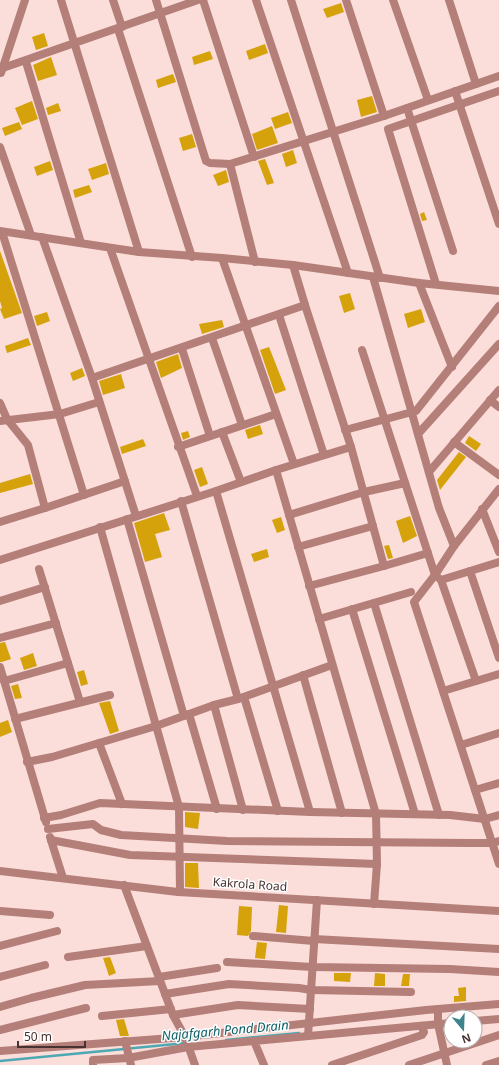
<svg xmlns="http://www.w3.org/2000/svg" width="499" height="1065" viewBox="0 0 499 1065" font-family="'Noto Sans',sans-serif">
<rect width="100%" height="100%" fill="#fbddd9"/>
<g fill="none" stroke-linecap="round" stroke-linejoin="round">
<g stroke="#4ca9b3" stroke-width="2.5">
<path d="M226,1040L299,1033"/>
<path d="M0,1061L186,1043"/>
</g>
</g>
<g fill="#d5a20c">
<path d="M341,3L344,12L327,18L323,9Z"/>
<path d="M44,33L48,46L36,50L32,37Z"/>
<path d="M265,44L268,53L249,60L246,51Z"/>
<path d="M210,51L213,59L194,65L192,57Z"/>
<path d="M51,57L57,75L38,81L33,65Z"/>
<path d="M173,74L176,82L158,88L156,80Z"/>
<path d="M372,96L377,112L361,117L357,100Z"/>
<path d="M32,101L38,119L22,125L15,108Z"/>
<path d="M58,103L61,111L48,115L46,108Z"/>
<path d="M288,112L292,123L275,129L271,118Z"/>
<path d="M19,122L22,129L5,136L2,128Z"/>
<path d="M272,126L278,143L257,150L252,134Z"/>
<path d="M192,134L196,147L183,151L179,138Z"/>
<path d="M293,150L297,163L286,167L282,154Z"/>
<path d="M265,159L274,183L267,185L258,161Z"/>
<path d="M50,161L53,170L37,176L34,167Z"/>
<path d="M106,163L109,174L92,180L88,169Z"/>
<path d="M226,170L229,182L218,186L213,175Z"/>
<path d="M89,185L92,192L75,198L73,190Z"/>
<path d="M424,212L427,220L422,221L420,214Z"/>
<path d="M0,251L22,313L4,319L0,309L2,308L0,301Z"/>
<path d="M350,293L355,309L344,313L339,296Z"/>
<path d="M421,309L425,322L408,328L404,314Z"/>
<path d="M47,312L50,321L37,326L34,316Z"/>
<path d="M222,320L224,327L202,334L199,324Z"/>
<path d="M28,338L31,345L7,353L5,346Z"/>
<path d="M269,347L286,390L275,394L260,350Z"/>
<path d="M178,354L182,368L161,378L156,362Z"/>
<path d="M82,368L85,376L73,381L70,373Z"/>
<path d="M121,374L125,388L103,395L99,381Z"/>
<path d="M260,425L263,434L248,439L245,430Z"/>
<path d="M188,431L190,437L183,440L181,433Z"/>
<path d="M469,436L481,444L476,451L465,443Z"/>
<path d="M143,439L146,446L122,454L120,447Z"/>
<path d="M459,452L466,457L440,490L437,480Z"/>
<path d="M202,467L208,484L200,487L194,470Z"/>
<path d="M30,474L33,484L0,493V483Z"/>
<path d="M164,513L170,530L155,534L162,557L145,562L134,523Z"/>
<path d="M410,516L417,536L403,543L396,521Z"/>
<path d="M281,517L285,530L277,533L272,520Z"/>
<path d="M389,545L393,558L388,559L384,546Z"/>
<path d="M267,549L269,557L254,562L251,554Z"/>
<path d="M5,642L11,659L2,662H0V643Z"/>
<path d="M33,653L37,666L24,670L20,658Z"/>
<path d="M84,670L88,684L81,686L77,672Z"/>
<path d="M18,684L22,698L15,699L11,686Z"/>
<path d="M110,701L119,731L110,734L99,703Z"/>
<path d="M8,720L12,732L0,737V723Z"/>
<path d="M185,812L200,813L198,829L185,827Z"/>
<path d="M185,863H198L199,888L185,887Z"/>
<path d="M279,905L288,906L286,933L276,932Z"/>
<path d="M239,906L252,907L251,931L248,936L237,935Z"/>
<path d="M257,942L267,943L265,959L255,958Z"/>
<path d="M110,957L116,973L109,976L103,958Z"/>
<path d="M334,973H351L350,982L334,981Z"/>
<path d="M375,973L385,974V986H374Z"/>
<path d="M403,974H410L409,986H401Z"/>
<path d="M466,987V1001L454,1002V996H459L458,988Z"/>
<path d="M124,1019L129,1036H120L116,1020Z"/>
</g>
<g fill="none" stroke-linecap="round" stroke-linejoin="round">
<g stroke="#b47e79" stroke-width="8">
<path d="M61,0L139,252"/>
<path d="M113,0L122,27"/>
<path d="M156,0L206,161L210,163L230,164"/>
<path d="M203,0L254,157"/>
<path d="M256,0L348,273"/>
<path d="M291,0L380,278"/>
<path d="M346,0L384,116"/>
<path d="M393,0L428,100"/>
<path d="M449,0L476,84"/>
<path d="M118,29L192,257"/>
<path d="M26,62L81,243"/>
<path d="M0,69L198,0"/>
<path d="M1,73L25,0"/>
<path d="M455,91L499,224"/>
<path d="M407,108L453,251"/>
<path d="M0,147L31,235"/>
<path d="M0,231L139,252L222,258L293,265L419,283L499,291"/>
<path d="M2,232L84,495"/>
<path d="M42,237L92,378L136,516"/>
<path d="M110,248L197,496"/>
<path d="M222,258L294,464"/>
<path d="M255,262L230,164L384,116L499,76"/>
<path d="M293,265L305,305"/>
<path d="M373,277L439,508L454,546"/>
<path d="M419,283L452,367"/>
<path d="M436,284L388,129L499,91"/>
<path d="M279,315L324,455"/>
<path d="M212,338L242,425"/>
<path d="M182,349L210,436"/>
<path d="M362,350L435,575L441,580L499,562"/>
<path d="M490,400L499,407"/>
<path d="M0,403L7,419L28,445L45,508L0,522"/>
<path d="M0,421L60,414L99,402"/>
<path d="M345,430L416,411L499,306"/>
<path d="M222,432L241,482"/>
<path d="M418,434L499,344"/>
<path d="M454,442L499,475"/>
<path d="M178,447L276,414"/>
<path d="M351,447L384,566L428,553"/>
<path d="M429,472L499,390"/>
<path d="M499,489L454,546L435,575L414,602L499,864"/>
<path d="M216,491L310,812"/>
<path d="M181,501L238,699"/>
<path d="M45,508L125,481"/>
<path d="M482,509L499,552"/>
<path d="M289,515L364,492L405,483"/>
<path d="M127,519L184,716"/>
<path d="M100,527L179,807L180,892"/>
<path d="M298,547L373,526"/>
<path d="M0,560L216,491L276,470L351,447L305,305L92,378"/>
<path d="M39,569L80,702"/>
<path d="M470,571L499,658"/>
<path d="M441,580L476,681"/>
<path d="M309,586L384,566"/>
<path d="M0,601L45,587"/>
<path d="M374,603L439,815"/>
<path d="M352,609L415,814"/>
<path d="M319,619L411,592"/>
<path d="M0,638L56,623"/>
<path d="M0,667L46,822"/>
<path d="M303,675L342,813"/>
<path d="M4,681L68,663"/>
<path d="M443,691L499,674"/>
<path d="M244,697L278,811"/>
<path d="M214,705L243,810"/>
<path d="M189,714L217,809"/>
<path d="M15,719L110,695"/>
<path d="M99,743L122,804"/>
<path d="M461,745L499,733"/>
<path d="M27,762L52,757L156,726L214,705L238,699L332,665"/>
<path d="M475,790L499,783"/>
<path d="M44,818L61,815L100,803L310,812L450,815L485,819L499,815"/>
<path d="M48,829L93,824L101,830L121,835L227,841L470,843H492L499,841"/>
<path d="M50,837L63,878"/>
<path d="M51,840L130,855L377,864L376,814L276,470"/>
<path d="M124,885L173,1015L185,1037L195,1065"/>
<path d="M374,904L377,864"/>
<path d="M0,911L50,915"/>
<path d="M253,936L314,941"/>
<path d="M314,939L499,949"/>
<path d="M0,946L57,931"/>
<path d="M68,957L147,946"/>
<path d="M227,962L312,967L450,969L499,972"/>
<path d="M0,977L45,965"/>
<path d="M159,977L217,968"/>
<path d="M165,994L229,984L299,988L311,990L411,992"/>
<path d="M0,1007L31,998L85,985L160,981"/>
<path d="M438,1009V1024L447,1065"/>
<path d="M173,1015L238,1005L310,1009"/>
<path d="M102,1016L171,1009"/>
<path d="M475,1021L499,1019"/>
<path d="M0,1030L86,1008"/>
<path d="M308,1036L317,900"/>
<path d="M125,1041L131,1065"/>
<path d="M0,1051L185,1037L426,1010L499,1004"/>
<path d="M93,1065V1060L128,1058L188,1047L254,1041"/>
<path d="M264,1065L254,1041L451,1023"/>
<path d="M332,1065L422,1035L424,1032L421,1026"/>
<path d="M409,1065L499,1035"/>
<path d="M486,1065L499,1061"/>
</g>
<path stroke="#b47e79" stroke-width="8" d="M0,871L178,892L499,911"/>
</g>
<g text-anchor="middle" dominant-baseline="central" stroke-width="3" stroke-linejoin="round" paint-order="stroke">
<g font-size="12" fill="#463331" stroke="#fff">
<text transform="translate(250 884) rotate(4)">Kakrola Road</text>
</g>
<g font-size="13" font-style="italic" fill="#0d5f66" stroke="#fff">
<text transform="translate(225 1030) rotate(-5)">Najafgarh Pond Drain</text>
</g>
</g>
<g transform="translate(463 1029) rotate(161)"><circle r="19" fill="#ffffff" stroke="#b5adad"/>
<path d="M0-3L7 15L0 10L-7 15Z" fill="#3d848c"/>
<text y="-6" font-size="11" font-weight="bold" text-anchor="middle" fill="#463331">N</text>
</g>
<path d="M18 1041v6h67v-6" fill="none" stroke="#463331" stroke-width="2"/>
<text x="24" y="1041" font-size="12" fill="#463331" stroke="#ffffff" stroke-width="3" paint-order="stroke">50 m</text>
</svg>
